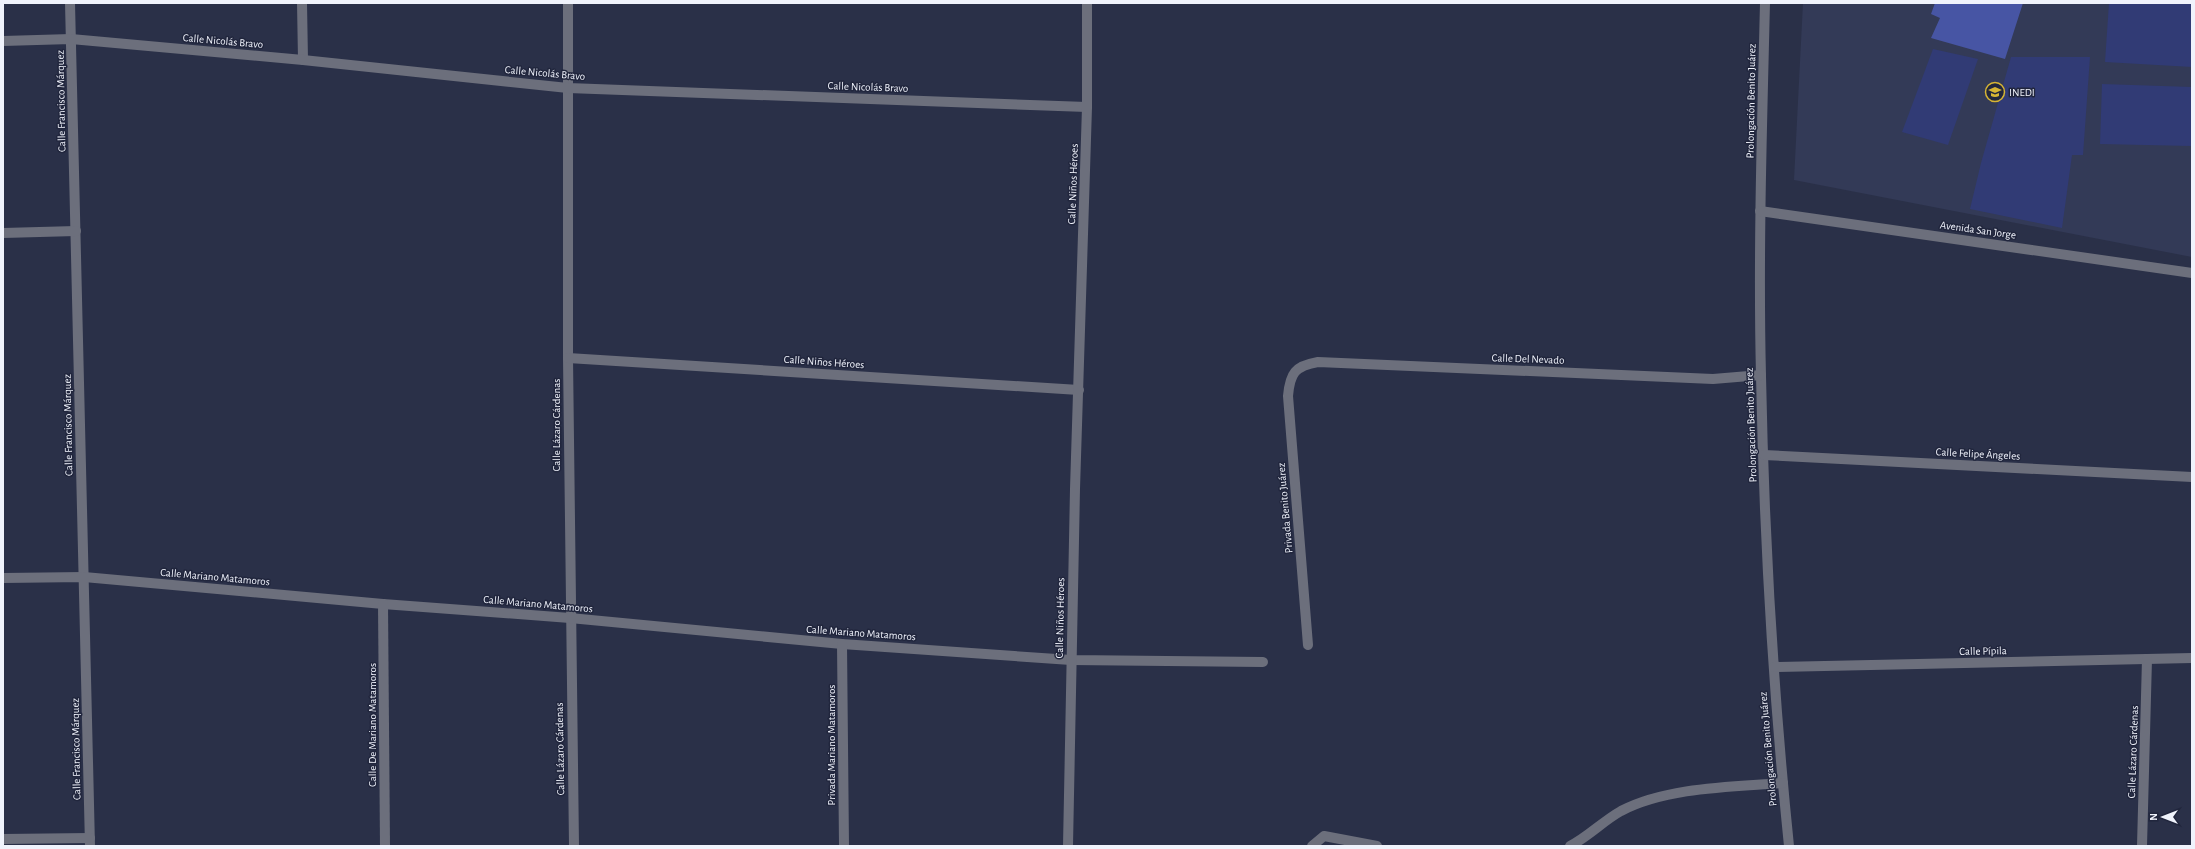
<svg xmlns="http://www.w3.org/2000/svg" width="2195" height="849" viewBox="0 0 2195 849" font-family="'Alegreya Sans',sans-serif">
<rect width="100%" height="100%" fill="#2a3048"/>
<path fill="#333a57" d="M1803,3H2192V257L1794,180Z"/>
<g fill="#313b75">
<path d="M2109,3H2192V67L2105,62Z"/>
<path d="M1933,49L1978,59L1948,145L1902,132Z"/>
<path d="M2011,57H2090L2083,155H2072L2062,228L1970,209L1981,163Z"/>
<path d="M2102,84L2192,87V146L2100,144Z"/>
</g>
<path fill="#4755a4" d="M1935,3H2023L2005,59L1931,38L1940,18L1931,14Z"/>
<g fill="none" stroke-linecap="round" stroke-linejoin="round">
<g stroke="#6c6f7c" stroke-width="10">
<path d="M70,3L90,846"/>
<path d="M302,3L303,60"/>
<path d="M568,3V358L574,846"/>
<path d="M1765,3C1762,127 1758,252 1761,376C1764,533 1773,690 1789,846"/>
<path d="M3,41L71,39L303,60L568,88L1087,107"/>
<path d="M1760,211L2192,273"/>
<path d="M3,233L76,231"/>
<path d="M568,358L1079,390"/>
<path d="M1764,455L2192,477"/>
<path d="M3,578L84,577L383,604L570,618L842,644L1071,660L1263,662"/>
<path d="M383,604L385,846"/>
<path d="M842,644L844,846"/>
<path d="M1308,645L1288,396C1290,373 1295,366 1318,362L1713,379L1761,375"/>
<path d="M1774,667L2192,658"/>
<path d="M3,839L90,838"/>
<path d="M1068,846L1075,489L1087,107V3"/>
<path d="M1312,846L1324,836L1377,846"/>
<path d="M1570,846C1588,837 1603,821 1621,811C1667,787 1732,787 1783,783"/>
<path d="M2142,846L2147,659"/>
</g>
</g>
<defs>
<g id="school-ring" transform="scale(1)"><circle r="9.5" fill="#21263d" stroke="#d7b534" stroke-width="1.5"/><path d="M0-5L7-2L0 1L-7-2ZM-4 1L0 2.5L4 1V4Q0 6-4 4Z" fill="#d7b534"/></g>
</defs>
<g fill-rule="evenodd">
<use href="#school-ring" x="1995" y="92"/>
</g>
<g text-anchor="middle" dominant-baseline="central" stroke-width="3" stroke-linejoin="round" paint-order="stroke">
<g font-size="11" fill="#f0f3fc" stroke="#21263d">
<text transform="translate(223 41) rotate(5)">Calle Nicolás Bravo</text>
<text transform="translate(545 73) rotate(5)">Calle Nicolás Bravo</text>
<text transform="translate(868 87) rotate(2)">Calle Nicolás Bravo</text>
<text transform="translate(61 101) rotate(-91)">Calle Francisco Márquez</text>
<text transform="translate(1751 101) rotate(-89)">Prolongación Benito Juárez</text>
<text transform="translate(1073 184) rotate(-88)">Calle Niños Héroes</text>
<text transform="translate(1978 230) rotate(8)">Avenida San Jorge</text>
<text transform="translate(1528 359) rotate(2)">Calle Del Nevado</text>
<text transform="translate(824 362) rotate(4)">Calle Niños Héroes</text>
<text transform="translate(68 425) rotate(-91)">Calle Francisco Márquez</text>
<text transform="translate(556 425) rotate(-90)">Calle Lázaro Cárdenas</text>
<text transform="translate(1751 425) rotate(-92)">Prolongación Benito Juárez</text>
<text transform="translate(1978 454) rotate(3)">Calle Felipe Ángeles</text>
<text transform="translate(1285 508) rotate(-95)">Privada Benito Juárez</text>
<text transform="translate(215 577) rotate(5)">Calle Mariano Matamoros</text>
<text transform="translate(538 604) rotate(5)">Calle Mariano Matamoros</text>
<text transform="translate(1060 618) rotate(-89)">Calle Niños Héroes</text>
<text transform="translate(861 633) rotate(4)">Calle Mariano Matamoros</text>
<text transform="translate(1983 651) rotate(-1)">Calle Pípila</text>
<text transform="translate(372 725) rotate(-90)">Calle De Mariano Matamoros</text>
<text transform="translate(831 745) rotate(-90)">Privada Mariano Matamoros</text>
<text transform="translate(76 749) rotate(-91)">Calle Francisco Márquez</text>
<text transform="translate(560 749) rotate(-91)">Calle Lázaro Cárdenas</text>
<text transform="translate(1768 749) rotate(-95)">Prolongación Benito Juárez</text>
<text transform="translate(2133 752) rotate(-88)">Calle Lázaro Cárdenas</text>
</g>
<g font-size="11" fill="#f0f3fc" stroke="#21263d" text-anchor="start">
<text x="2009" y="92">INEDI</text>
</g>
</g>
<rect width="2195" height="849" fill="none" stroke="#f0f3fc" stroke-width="8"/>
<g transform="translate(2163 817) rotate(270)" stroke="#21263d" stroke-width="3" paint-order="stroke">
<path d="M0-3L7 15L0 10L-7 15Z" fill="#f0f3fc"/>
<text y="-6" font-size="11" font-weight="bold" text-anchor="middle" fill="#f0f3fc">N</text>
</g>
</svg>
